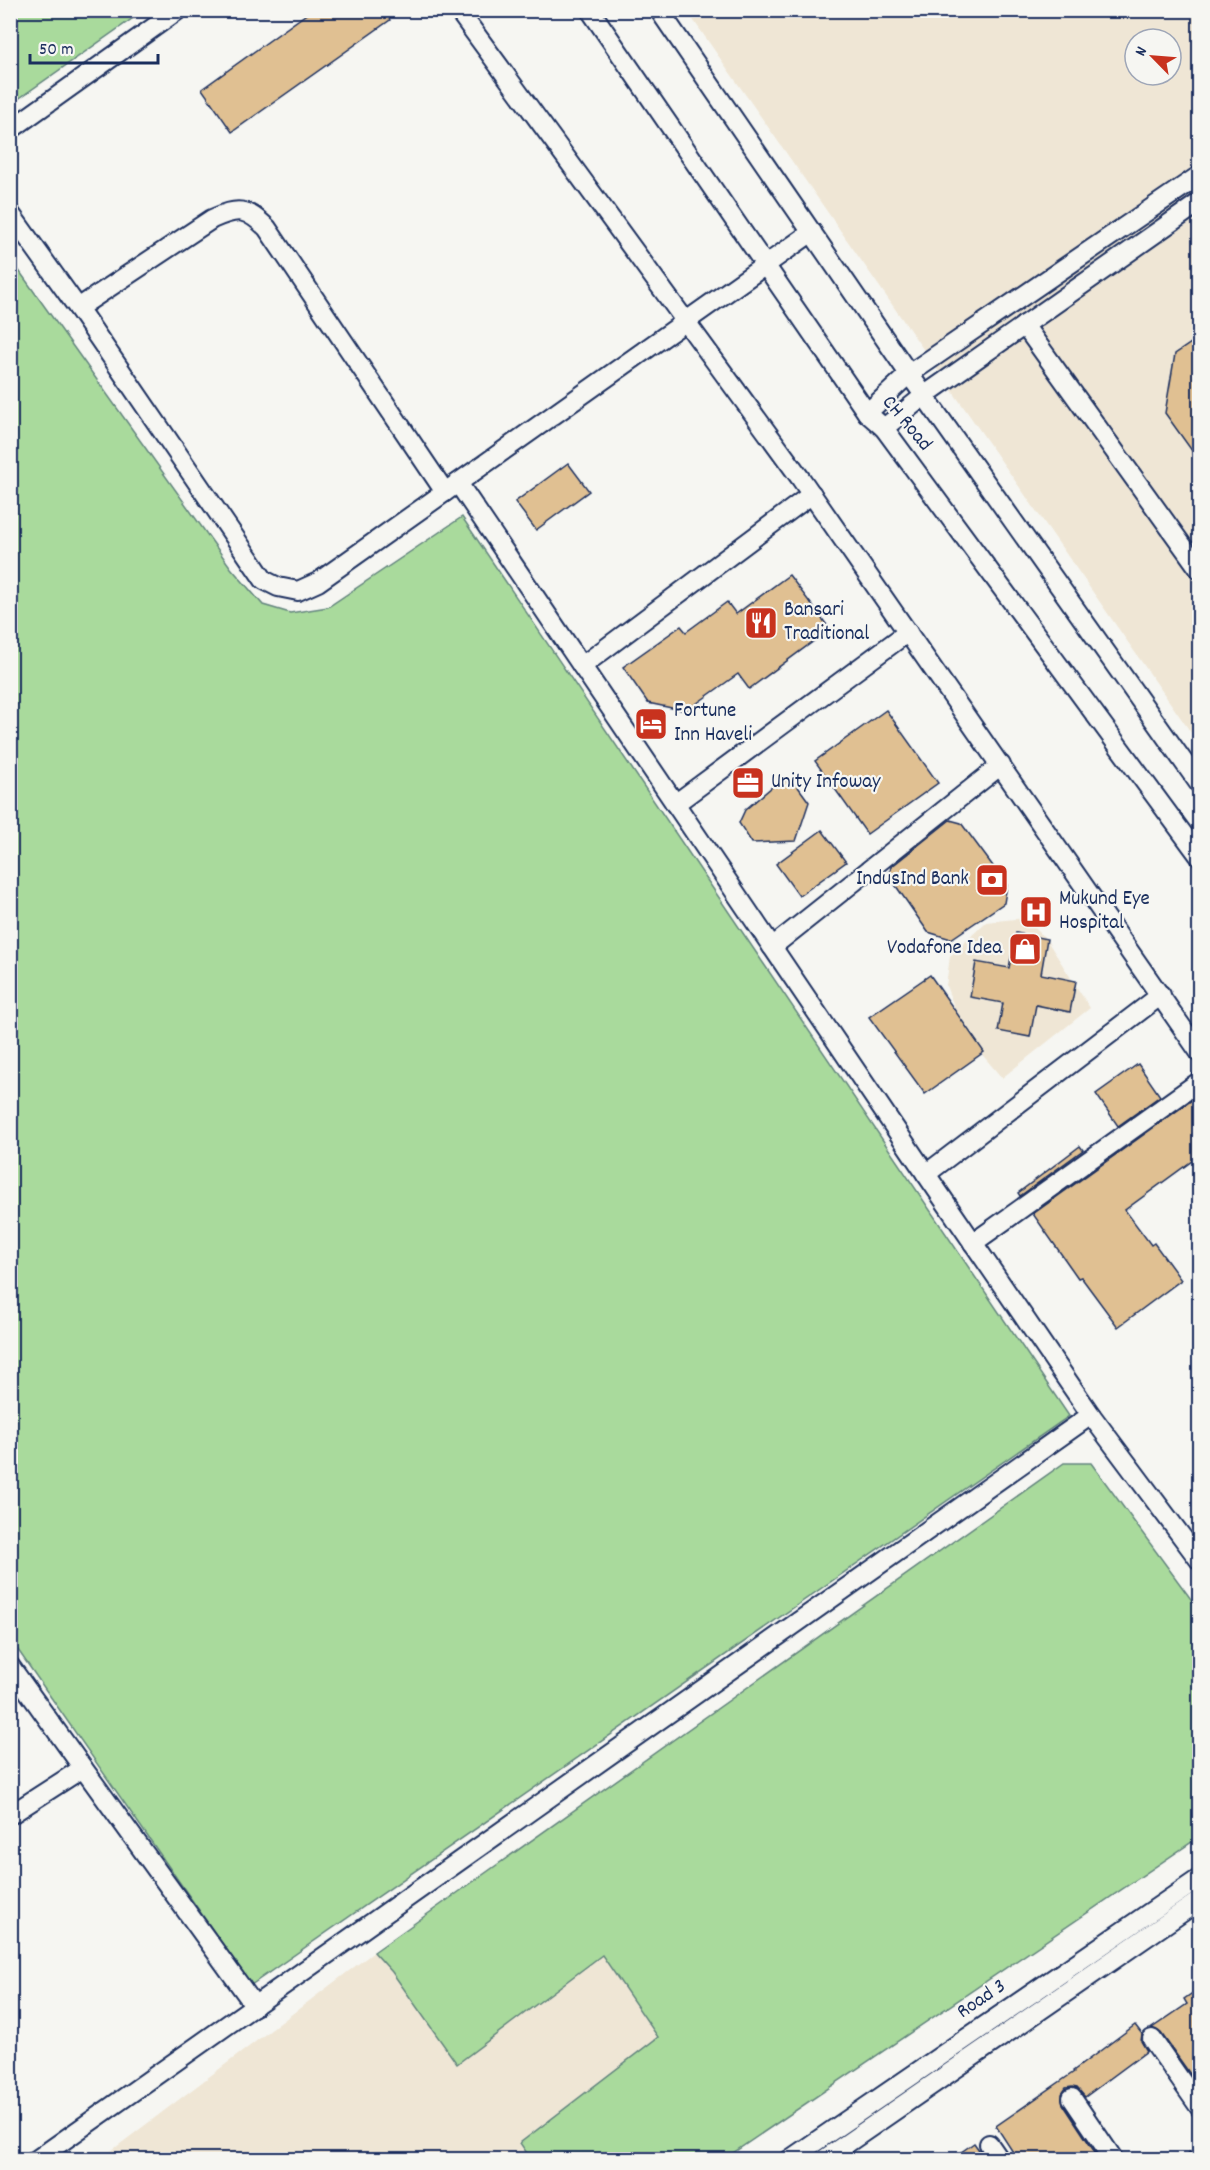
<svg xmlns="http://www.w3.org/2000/svg" width="1210" height="2170" viewBox="0 0 1210 2170" font-family="Dekko,sans-serif">
<rect width="100%" height="100%" fill="#f6f6f2"/>
<filter id="ink" filterUnits="userSpaceOnUse"><feTurbulence type="fractalNoise" baseFrequency=".0167" numOctaves="2"/><feDisplacementMap in="SourceGraphic" scale="12" xChannelSelector="R" yChannelSelector="G"/><feConvolveMatrix kernelMatrix="1 2 1 2 8 2 1 2 1" color-interpolation-filters="sRGB"/></filter>
<g filter="url(#ink)">
<g fill="#efe6d5" fill-rule="evenodd">
<path d="M687,11H1199V744ZM1135,39H1171V75H1135Z"/>
<path d="M1025,918L1046,939L1090,1008L1002,1078L968,1038L955,1009L946,986L950,956L986,922Z"/>
<path d="M374,1952L392,1972L457,2063L602,1955L658,2037L520,2142L531,2159L99,2160Z"/>
</g>
<g fill="#a9da9c" stroke="#62847d" stroke-width="1.5">
<path d="M11,10H143V11L11,104Z"/>
<path d="M10,258L231,568L263,605L290,613L328,607L462,517L1069,1416L251,1985L11,1640Z"/>
<path d="M1064,1463H1091L1199,1610V1837L724,2159H531L520,2143L658,2037L602,1955L457,2064L392,1972L374,1952Z"/>
</g>
<g fill="#e0c092" stroke="#1b2f5e" stroke-width="1.5">
<path d="M312,10H384L390,20L232,132L202,89Z"/>
<path d="M1200,337V462L1165,413L1175,354Z"/>
<path d="M568,463L589,491L536,530L515,502Z"/>
<path d="M789,575L830,629L749,689L738,674L686,711L648,703L623,667L681,626L686,632L727,602L736,614Z"/>
<path d="M886,710L938,783L867,834L815,761Z"/>
<path d="M793,780L809,802L796,841L752,843L739,823L745,810L779,781Z"/>
<path d="M950,820L961,823L1007,885L1004,903L951,939L928,932L889,876L891,867Z"/>
<path d="M822,830L846,862L799,896L776,864Z"/>
<path d="M1016,933L1047,939L1041,974L1076,981L1070,1012L1036,1005L1030,1037L998,1031L1003,1003L970,997L976,962L1009,968Z"/>
<path d="M930,975L984,1052L925,1094L869,1017Z"/>
<path d="M1138,1064L1160,1096L1118,1126L1096,1094Z"/>
<path d="M1195,1098L1200,1104V1155L1125,1210L1151,1245L1154,1243L1181,1280L1118,1327L1081,1277L1078,1278L1033,1214Z"/>
<path d="M1080,1146L1083,1150L1020,1196L1018,1193Z"/>
<path d="M1200,1988V2088L1161,2033L1152,2028L1187,2004L1184,1999Z"/>
<path d="M1135,2025L1142,2034L1141,2041L1147,2051L1085,2097L1077,2088L1072,2087L1066,2088L1062,2094L1063,2104L1100,2160H1018L996,2126L1074,2072L1073,2071Z"/>
<path d="M974,2143L986,2160H950Z"/>
</g>
<g fill="none" stroke-linecap="round" stroke-linejoin="round">
<g stroke="#1b2f5e" stroke-width="22">
<g id="minor">
<path d="M458,10L801,479L1200,1053"/>
<path d="M590,10L867,413L884,428L1200,857"/>
<path d="M659,10L909,374L1200,785"/>
<path d="M10,130L178,10"/>
<path d="M10,213L78,308L264,580L278,587L298,591L318,582L812,232"/>
<path d="M78,308L212,219C239,207 246,208 267,228L445,492"/>
<path d="M1024,325L1200,570"/>
<path d="M867,413L909,374L1200,175"/>
<path d="M884,428L925,395L1200,202"/>
<path d="M458,483L926,1174L1091,1415"/>
<path d="M582,666L812,494"/>
<path d="M675,804L908,632"/>
<path d="M772,947L1001,765"/>
<path d="M926,1174L1161,995"/>
<path d="M973,1243L1200,1081"/>
<path d="M10,1666L83,1768"/>
<path d="M10,1815L83,1768L255,2006"/>
<path d="M1152,2039L1200,2108"/>
<path d="M1072,2098L1114,2160"/>
<path d="M989,2144L1000,2160"/>
<path d="M36,2160L1091,1415L1200,1561"/>
<path d="M789,2160L1200,1878"/>
<path d="M823,2160L1200,1900"/>
<path d="M1196,2160L1200,2157"/>
</g>
</g>
<use href="#minor" stroke="#f6f6f2" stroke-width="18"/>
</g>
</g>
<defs>
<g id="restaurant-square" transform="scale(1.725)"><rect x="-9" y="-9" width="18" height="18" rx="4" fill="#c8321e" stroke="#f6f6f2"/><path d="M-5-6h1v4h1v-4h1v4h1v-4h1v5L-1.5 .5V6h-2V.5L-5-1ZM5-6V6H3V1.5H1.5Q1.5-4 5-6Z" fill="#fff"/></g>
<g id="hotel-square" transform="scale(1.725)"><rect x="-9" y="-9" width="18" height="18" rx="4" fill="#c8321e" stroke="#f6f6f2"/><path d="M-6-4.5h1.5V1H6V5H4.5V3h-9V5H-6ZM-4 0a1.8 1.8 0 1 1 3.6 0ZM.5 0V-2.5h3Q6-2.5 6 0Z" fill="#fff"/></g>
<g id="office-square" transform="scale(1.725)"><rect x="-9" y="-9" width="18" height="18" rx="4" fill="#c8321e" stroke="#f6f6f2"/><path d="M-6-3h4V-5.5h4V-3h4V5H-6ZM-1-4.5V-3h2v-1.5ZM-6 0V1H6V0Z" fill="#fff"/></g>
<g id="bank-square" transform="scale(1.725)"><rect x="-9" y="-9" width="18" height="18" rx="4" fill="#c8321e" stroke="#f6f6f2"/><path d="M-6-4H6V4H-6ZM0-2.3a2.3 2.3 0 1 0 0 4.6a2.3 2.3 0 1 0 0-4.6Z" fill="#fff"/></g>
<g id="hospital-square" transform="scale(1.725)"><rect x="-9" y="-9" width="18" height="18" rx="4" fill="#c8321e" stroke="#f6f6f2"/><path d="M-5-5h3v3.5h4V-5h3V5h-3V1.5h-4V5h-3Z" fill="#fff"/></g>
<g id="shop-square" transform="scale(1.725)"><rect x="-9" y="-9" width="18" height="18" rx="4" fill="#c8321e" stroke="#f6f6f2"/><path d="M-5-2.5h2.3a2.7 3.5 0 0 1 5.4 0H5L5.5 6h-11ZM-1.5-2.5h3a1.5 2.3 0 0 0-3 0Z" fill="#fff"/></g>
</defs>
<g fill-rule="evenodd">
<use href="#restaurant-square" x="761" y="623"/>
<use href="#hotel-square" x="651" y="724"/>
<use href="#office-square" x="748" y="783"/>
<use href="#bank-square" x="992" y="880"/>
<use href="#hospital-square" x="1036" y="912"/>
<use href="#shop-square" x="1025" y="949"/>
</g>
<g text-anchor="middle" dominant-baseline="central" stroke-width="4.5" stroke-linejoin="round" paint-order="stroke">
<g font-size="21" fill="#1b2f5e" stroke="#f6f6f2">
<text transform="translate(906 424) rotate(50)">CH Road</text>
<text transform="translate(982 2000) rotate(-34)">Road 3</text>
</g>
<g font-size="21" fill="#1b2f5e" stroke="#f6f6f2" text-anchor="start">
<text x="784" y="611">Bansari<tspan x="784" dy="24">Traditional</tspan></text>
<text x="674" y="712">Fortune<tspan x="674" dy="24">Inn Haveli</tspan></text>
<text x="771" y="783">Unity Infoway</text>
<text x="969" y="880" text-anchor="end">IndusInd Bank</text>
<text x="1059" y="900">Mukund Eye<tspan x="1059" dy="24">Hospital</tspan></text>
<text x="1002" y="949" text-anchor="end">Vodafone Idea</text>
</g>
</g>
<rect width="1210" height="2170" fill="none" stroke="#f6f6f2" stroke-width="36"/>
<rect x="18" y="18" width="1174" height="2134" fill="none" stroke="#1b2f5e" stroke-width="2" filter="url(#ink)"/>
<g transform="translate(1153 57) rotate(295)"><circle r="28" fill="#f6f6f2" stroke="#9ea6b7" stroke-width="1.5"/>
<path d="M0-4.5L10 22L0 15L-10 22Z" fill="#c8321e"/>
<text y="-9" font-size="16" font-weight="bold" text-anchor="middle" fill="#1b2f5e">N</text>
</g>
<path d="M30 54v9h128v-9" fill="none" stroke="#1b2f5e" stroke-width="3"/>
<text x="39" y="54" font-size="18" fill="#1b2f5e" stroke="#f6f6f2" stroke-width="4.5" paint-order="stroke">50 m</text>
</svg>
